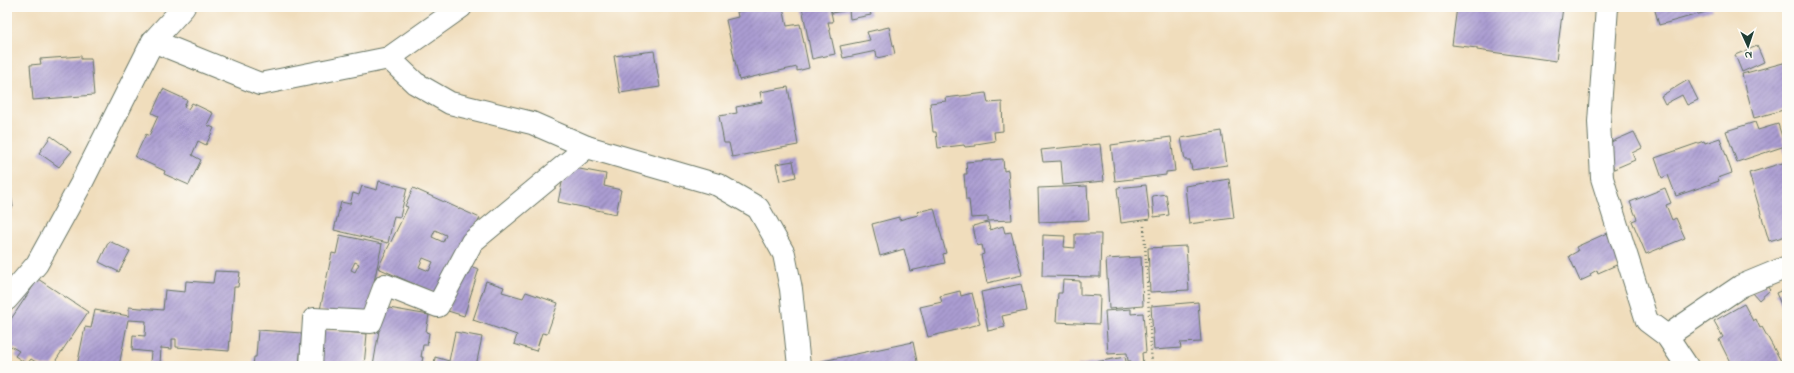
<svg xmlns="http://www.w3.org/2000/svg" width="1794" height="373" viewBox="0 0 1794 373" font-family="'Indie Flower',sans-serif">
<defs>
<pattern id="building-hatch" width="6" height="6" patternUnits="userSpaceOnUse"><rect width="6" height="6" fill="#aa9cd1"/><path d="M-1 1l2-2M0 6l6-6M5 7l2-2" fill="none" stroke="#8a80aa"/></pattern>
</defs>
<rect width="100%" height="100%" fill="#fdfcf7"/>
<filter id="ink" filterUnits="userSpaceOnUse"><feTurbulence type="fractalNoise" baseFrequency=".025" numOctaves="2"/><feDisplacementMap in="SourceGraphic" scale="8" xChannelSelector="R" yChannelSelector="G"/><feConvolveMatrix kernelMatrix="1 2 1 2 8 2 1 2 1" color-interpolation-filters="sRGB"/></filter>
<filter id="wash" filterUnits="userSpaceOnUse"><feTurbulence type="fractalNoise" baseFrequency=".012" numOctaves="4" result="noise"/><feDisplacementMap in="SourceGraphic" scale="16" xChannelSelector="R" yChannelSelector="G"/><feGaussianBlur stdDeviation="0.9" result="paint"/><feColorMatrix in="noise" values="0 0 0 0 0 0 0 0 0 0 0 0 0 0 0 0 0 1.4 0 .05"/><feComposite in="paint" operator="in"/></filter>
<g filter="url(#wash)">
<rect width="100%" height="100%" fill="#f0ddbc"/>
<g id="blocks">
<g fill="url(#building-hatch)" fill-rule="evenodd">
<path d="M762,7H783L787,26L800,24L809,68L797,71V67L739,80L726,20L738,17L737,12Z"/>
<path d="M802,7H830L833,22H828L835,54L812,59Z"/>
<path d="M831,7H869L871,15L850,19L849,10L832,13Z"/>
<path d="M1457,7H1563L1556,61L1477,50V48L1452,45Z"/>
<path d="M1654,7H1712L1713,10L1659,25Z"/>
<path d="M889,27L895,54L877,58L876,51L843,58L840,46L870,40L867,32Z"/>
<path d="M1757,46L1764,62L1742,72L1735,55Z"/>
<path d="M654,51L660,87L620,93L614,56Z"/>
<path d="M81,56V59H91L94,95L33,100L30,65L41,64L40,59Z"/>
<path d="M1787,62V109L1754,118L1742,74Z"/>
<path d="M1688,80L1698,100L1687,105L1682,95L1665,104L1661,96Z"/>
<path d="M788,87L798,145L732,157L729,143H724L719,116L737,113L736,107L762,102L760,92Z"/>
<path d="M163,89L187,100L184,107L188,109L192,103L213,113L207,125L214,128L206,145L198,141L192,155L201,160L189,185L164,174L165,171L135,157L146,134L149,136L158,116L152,113Z"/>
<path d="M986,93L988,103L1002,102L1003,131L994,132L995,141L976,144V146L965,147L964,145L938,148L936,132H933L930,103L946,101L945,98Z"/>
<path d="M1755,122L1758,130L1778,124L1785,146L1737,162L1726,131Z"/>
<path d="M1222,131L1227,165L1192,170L1190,160H1185L1181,138Z"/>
<path d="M1634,132L1642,148L1632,153L1635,160L1614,169L1604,145Z"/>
<path d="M51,136L72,151L59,167L39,153Z"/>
<path d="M1171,137L1175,171L1166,172V175L1115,181L1111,145Z"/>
<path d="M1720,138L1732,173L1718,178L1719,181L1676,196L1668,175L1662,178L1655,158L1704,141L1705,143Z"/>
<path d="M1100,144L1104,181L1063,185L1061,161L1043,162L1041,150Z"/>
<path d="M1787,147V160L1783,148Z"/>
<path d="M1003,159L1004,171L1008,170L1012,220L988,221V217L971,218L969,200H966L964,174H967L966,162Z"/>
<path d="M793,161L796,177L780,181L776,164Z"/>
<path d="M1786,162L1787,230L1785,231L1786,236L1769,241L1749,173Z"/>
<path d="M569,167L606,174L604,186L621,190L616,214L558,202L563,178L567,179Z"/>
<path d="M7,172L13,207L7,208Z"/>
<path d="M1229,179L1234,218L1189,224L1185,186Z"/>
<path d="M379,181L407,188L400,217L394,216L388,243L334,230L341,202L350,204L353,193L359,195L362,186L377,190Z"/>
<path d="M1146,185L1150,219L1121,223L1117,188Z"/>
<path d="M1087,186L1089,220L1039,222L1038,188Z"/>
<path d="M413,188L480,218L439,295L378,268L408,207L405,206ZM435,230L446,235L443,242L432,237ZM423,258L433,262L429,271L419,267Z"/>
<path d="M1665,188L1671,203L1666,205L1672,220L1676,218L1685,238L1646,254L1632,221L1637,219L1630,202Z"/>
<path d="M1166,194L1169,215L1154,217L1152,196Z"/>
<path d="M934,208L946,253L943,254L945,263L910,271L904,249L880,256L872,224L899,217V220L918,215L917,212Z"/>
<path d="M988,222L990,230L1003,226L1005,233L1011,232L1022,275L987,283L981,255L984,254L982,245L977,246L973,226Z"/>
<path d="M1607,233L1621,263L1598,273L1597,270L1590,274L1591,276L1580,281L1569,256L1578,251L1576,247Z"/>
<path d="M1075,234H1101L1100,277L1042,276L1043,235L1065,236L1064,247L1075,248Z"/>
<path d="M340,235L382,244L366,320L320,310L332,253L336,254ZM355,262L359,264L355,272L351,270Z"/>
<path d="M109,241L130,251L119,272L99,262Z"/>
<path d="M1186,246L1189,290L1150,292L1148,248Z"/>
<path d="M1141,257L1143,306L1109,309L1106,259Z"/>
<path d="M462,264L479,269L464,316L448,311Z"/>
<path d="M215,271L240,272L238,287H234L229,351L176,347V339H172V349L161,348L160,364L150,363L151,352L132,350L133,335L145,336L146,321L128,320L119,366H77L85,327L91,328L95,310L129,316V307L163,310L165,290L185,292L186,281L213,283Z"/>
<path d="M38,279L88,312L52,366H42L31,359L27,364L15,356L19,351L7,344V325Z"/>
<path d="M1063,280L1080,281V295L1100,296L1099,324L1056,322L1058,293H1062Z"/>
<path d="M486,281L504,287L502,292L523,298L526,292L558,303L547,334L542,333L536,351L514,344L517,335L473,320Z"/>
<path d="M1021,284L1026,311L1002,316L1005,327L988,331L981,292Z"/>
<path d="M1765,284L1770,290L1759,300L1753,293Z"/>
<path d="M1787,288V318L1776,293Z"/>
<path d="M960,291L961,296L972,293L980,324L928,337L920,307L942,302L940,296Z"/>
<path d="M1198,302L1201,342L1180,343L1181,348L1154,350L1151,306Z"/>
<path d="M1744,304L1753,321L1756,319L1760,328L1762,327L1781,361L1771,366H1738L1737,364L1732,366L1719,340L1723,337L1714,321Z"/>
<path d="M383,307L429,315L426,332L429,333L427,345H423L421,357H423L421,366H373Z"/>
<path d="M1131,309V314L1143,313L1146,352L1142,353L1143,365L1131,366V361H1128L1127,353L1108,354L1105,311Z"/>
<path d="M1787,319V331L1782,321Z"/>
<path d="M258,330L302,333L299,366H253L254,357H256Z"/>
<path d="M319,330L367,334L364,366H316Z"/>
<path d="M455,332L482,337L476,366H434L435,357L449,361Z"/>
<path d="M913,342L918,366H818V362Z"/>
<path d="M1125,357L1127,366H1078V365Z"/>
</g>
</g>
</g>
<g filter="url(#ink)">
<use href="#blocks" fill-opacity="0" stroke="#687564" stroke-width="1"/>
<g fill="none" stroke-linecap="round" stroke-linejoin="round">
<g stroke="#687564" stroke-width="24">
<g id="minor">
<path d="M1607,7L1599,122L1602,178L1647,321L1667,336L1687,366"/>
<path d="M153,41L260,84L389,58L461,7"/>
<path d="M389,58L415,83L450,103L532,123L587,147L718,185L758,208L784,254L791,289L799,366"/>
<path d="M7,299L37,264L81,184L153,41L184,7"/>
<path d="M1667,336L1741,286L1787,267"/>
<path d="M311,366L314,319L371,322L385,285L438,306L472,242L587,147"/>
</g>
</g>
<path stroke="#687564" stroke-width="2.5" stroke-dasharray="1 3" stroke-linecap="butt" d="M1144,226L1152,366"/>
<use href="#minor" stroke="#fff" stroke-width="22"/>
</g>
</g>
<rect width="1794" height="373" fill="none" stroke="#fdfcf7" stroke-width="24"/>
<g transform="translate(1748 46) rotate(177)" stroke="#fdfcf7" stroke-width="3" paint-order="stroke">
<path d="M0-3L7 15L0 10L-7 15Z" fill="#1f3d34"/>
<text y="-6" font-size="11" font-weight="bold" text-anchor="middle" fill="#1f3d34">N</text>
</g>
</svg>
